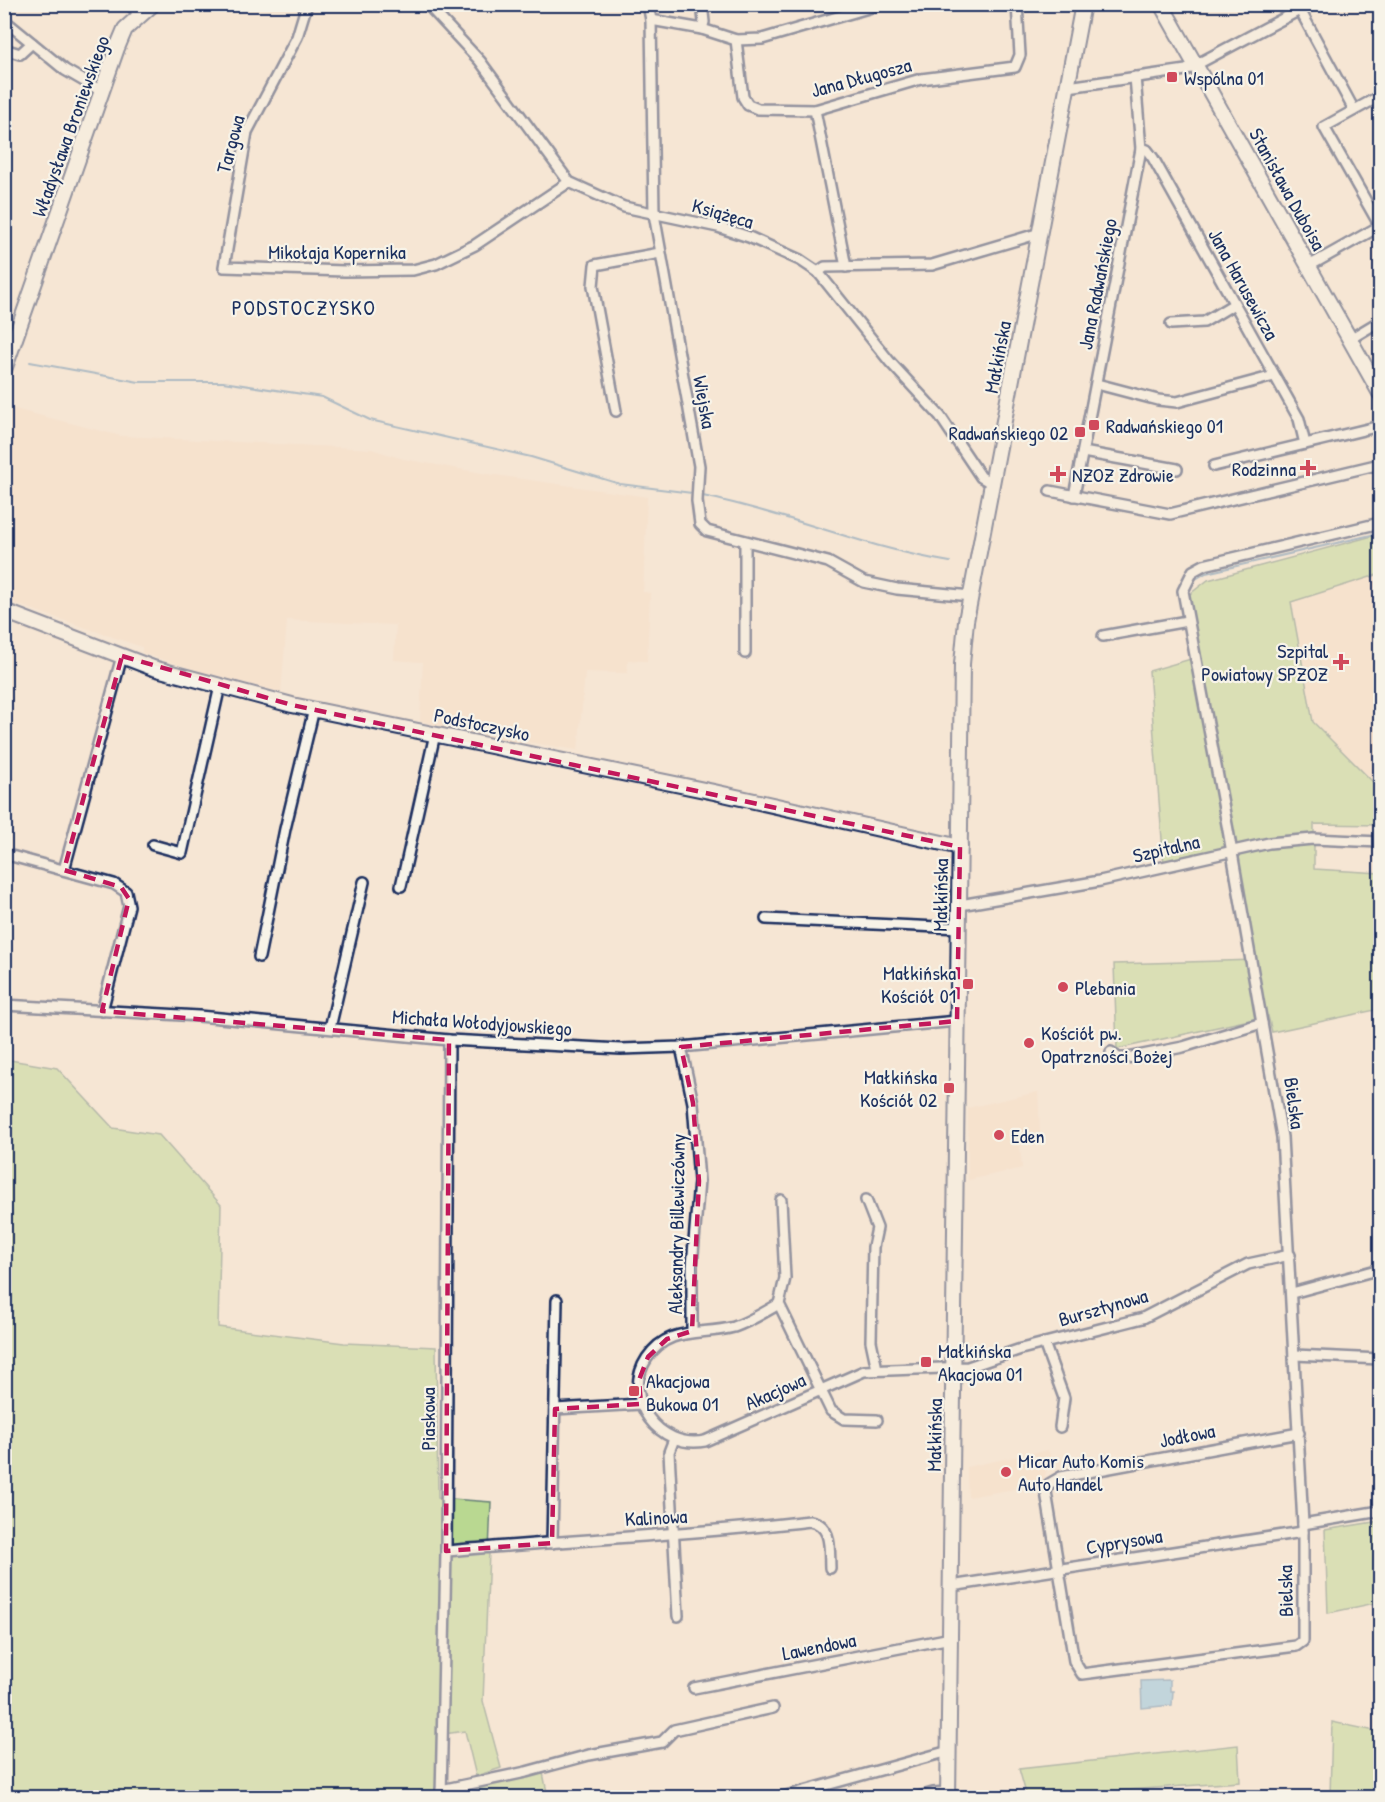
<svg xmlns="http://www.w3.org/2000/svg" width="1385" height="1802" viewBox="0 0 1385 1802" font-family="'Patrick Hand',sans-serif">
<rect width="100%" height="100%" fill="#f6e6d4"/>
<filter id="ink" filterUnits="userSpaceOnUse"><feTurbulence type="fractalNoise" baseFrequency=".0167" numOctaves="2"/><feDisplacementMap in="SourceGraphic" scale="12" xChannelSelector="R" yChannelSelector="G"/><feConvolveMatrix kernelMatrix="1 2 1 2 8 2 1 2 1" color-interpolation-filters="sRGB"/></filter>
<g filter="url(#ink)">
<g fill="#f6ddc6">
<path d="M6,407L121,436L371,449L403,459L487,474L647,497L643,592L650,593L647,661L628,660L627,673L585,672L578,750L521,741L517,744L420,721L423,662L394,660L396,625L287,620L281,692L209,674L142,653V647L5,600Z"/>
<path d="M1380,574V789L1313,722L1291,602Z"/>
<path d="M5,775L15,778L8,810L5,809Z"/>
<path d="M1038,1092L1040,1133L1019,1138L1022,1168L968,1180V1108Z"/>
<path d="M1048,1450L1050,1455L1043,1484L968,1497L967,1467Z"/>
</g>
<g fill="#b9d891" stroke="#6a8478" stroke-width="1.5">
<path d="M1380,534V574L1291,602L1313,722L1380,789V825L1314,824V869L1380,873V1009L1272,1032L1268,1016L1117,1049L1114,964L1257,960L1234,845L1164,865L1149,671L1198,657L1186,597L1208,580Z"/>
<path d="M4,1059L57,1068L113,1128L159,1135L221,1205L218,1327L344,1343L436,1347L438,1498L491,1502L483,1701L501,1768L476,1776L465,1731L444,1734L443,1794L543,1773L548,1797H5Z"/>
<path d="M1380,1521V1602L1328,1613L1325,1530Z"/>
<path d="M1332,1722L1380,1732V1797H1330Z"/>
<path d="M1238,1745L1240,1782L1027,1797L1019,1769Z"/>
</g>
<path fill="#84c1e4" stroke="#5a87ae" stroke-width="1.5" d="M1170,1680V1691H1173L1172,1705L1142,1708L1141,1681Z"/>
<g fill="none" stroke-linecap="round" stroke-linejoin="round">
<g stroke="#5a87ae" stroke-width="2">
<path d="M30,362L139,382H223L322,397L370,420L531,457L620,484L692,493"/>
<path d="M703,496C787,513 866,548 950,562"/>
<path d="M1189,589L1194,580L1206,573L1380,533"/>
</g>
<g stroke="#1b2f5e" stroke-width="14">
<g id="street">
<path d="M130,4L139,15"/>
<path d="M307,4L297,37L247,132L224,267L345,271L413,270L436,264L475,245L569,182"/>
<path d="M427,4L480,61L569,182L624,207L718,227L749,237L800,260L818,272L890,362L940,416L981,477L993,484"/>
<path d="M648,4L651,20L654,214L699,466L697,501L700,524L707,531L828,562L864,582L897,589L971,596"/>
<path d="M1300,10L1354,110"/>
<path d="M4,20L65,70L103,92"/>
<path d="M651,20L702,29L736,40L762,39L882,4"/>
<path d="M702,29L704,22L702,4"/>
<path d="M736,40L743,97L748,105L758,109L815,110L921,79L1015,67L1020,55L1017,4"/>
<path d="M4,49L20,54L32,43"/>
<path d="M1068,87L1186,70L1311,4"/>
<path d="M815,110L846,267"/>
<path d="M1141,149L1147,150L1153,158L1299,419L1305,444"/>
<path d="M1309,266L1380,226L1324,127L1380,96"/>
<path d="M818,272L825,267L932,265L1040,233"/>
<path d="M1171,324L1204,322L1234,304"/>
<path d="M1350,339L1380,321"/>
<path d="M1097,384L1158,400L1177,402L1274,376"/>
<path d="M616,411L593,286L595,265L660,253"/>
<path d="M1083,452L1177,469"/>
<path d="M1214,466L1380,426"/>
<path d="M1050,491L1170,514L1380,464"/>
<path d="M1074,496L1141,149L1135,77"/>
<path d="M745,542V653"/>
<path d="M1103,636L1187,621"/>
<path d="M153,845L182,853L220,686"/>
<path d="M4,854L114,884L126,892L129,906L102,1011"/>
<path d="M64,870L122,656"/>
<path d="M401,886L435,734"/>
<path d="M960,905L1100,881L1269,843L1313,839L1380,842"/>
<path d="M766,919L960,928"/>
<path d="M259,957L285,829L314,709"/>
<path d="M4,1005L199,1016L449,1040L621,1049L681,1047L957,1021"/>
<path d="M330,1028L364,882"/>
<path d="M681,1047L693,1103L699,1181L692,1266V1331"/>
<path d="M1111,1052L1118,1058H1127L1183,1047L1262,1023"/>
<path d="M781,1200L785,1278L779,1304L831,1411L844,1419L877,1420"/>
<path d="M866,1200L877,1228L873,1247L871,1341L877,1369"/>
<path d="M1292,1293L1380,1269"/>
<path d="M779,1304C765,1312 749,1322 734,1327C701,1336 669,1325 647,1358C620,1399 660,1450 705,1441L864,1371L968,1367L1021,1349L1143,1318L1248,1264L1290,1255"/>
<path d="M1044,1343L1064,1398L1060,1427"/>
<path d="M1295,1355L1380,1359"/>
<path d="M555,1409L641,1404"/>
<path d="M1299,1433L1061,1477L1049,1484L1046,1492L1074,1661L1082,1674L1296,1646L1303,1641V1524L1282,1137L1228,830L1183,591L1193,571L1204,565L1380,523"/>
<path d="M674,1439L669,1452L678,1616"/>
<path d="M1303,1524L1380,1511"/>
<path d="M552,1543L557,1300"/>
<path d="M446,1551C567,1540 689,1535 810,1521C833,1525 829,1549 830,1568"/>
<path d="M951,1586L1303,1532"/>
<path d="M694,1688L951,1638"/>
<path d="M441,1790L526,1772L589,1755L662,1742L674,1730L773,1708"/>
<path d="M441,1798L446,1551L449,1040"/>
<path d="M779,1798L949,1751"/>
<path d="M915,1798L933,1793L948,1792"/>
</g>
</g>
<g stroke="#1b2f5e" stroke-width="18">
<g id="secondary">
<path d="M1161,4L1380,393"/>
<path d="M4,370L117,48L125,29L153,4"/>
<path d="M4,611L153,668L292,705L714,792L960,847"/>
<path d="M948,1798L962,664L966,621L1083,4"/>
</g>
</g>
<use href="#street" stroke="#f7f3e8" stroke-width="9"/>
<use href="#secondary" stroke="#f7f3e8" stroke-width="14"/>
</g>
</g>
<path d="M0 0H1385V1802H0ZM122,656L292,705L960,847L957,1021L681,1047L693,1103L699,1181L692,1331L667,1339L648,1357L639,1380L641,1404L555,1409L552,1543L446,1551L449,1040L102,1011L129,899L121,887L64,870Z" fill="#f6e6d4" fill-opacity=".55" fill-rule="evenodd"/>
<path fill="none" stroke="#c2185b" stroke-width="4.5" stroke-dasharray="12 8" stroke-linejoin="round" d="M122,656L292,705L960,847L957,1021L681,1047L693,1103L699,1181L692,1331L667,1339L648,1357L639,1380L641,1404L555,1409L552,1543L446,1551L449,1040L102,1011L129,899L121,887L64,870Z"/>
<g fill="#d1495b" stroke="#f7f3e8" stroke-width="2">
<rect x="1166" y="71" width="12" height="12" rx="3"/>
<rect x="1088" y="419" width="12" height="12" rx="3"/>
<rect x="1074" y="426" width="12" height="12" rx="3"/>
<path d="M1305 459h6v6h6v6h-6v6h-6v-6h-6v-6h6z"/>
<path d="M1055 465h6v6h6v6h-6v6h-6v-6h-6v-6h6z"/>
<path d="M1338 653h6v6h6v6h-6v6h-6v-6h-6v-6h6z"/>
<rect x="962" y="978" width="12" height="12" rx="3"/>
<circle cx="1063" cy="987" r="6"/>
<circle cx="1029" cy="1043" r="6"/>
<rect x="943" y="1082" width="12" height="12" rx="3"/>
<circle cx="999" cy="1135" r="6"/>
<rect x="920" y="1356" width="12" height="12" rx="3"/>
<rect x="628" y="1385" width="12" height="12" rx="3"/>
<circle cx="1006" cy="1472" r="6"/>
</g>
<g text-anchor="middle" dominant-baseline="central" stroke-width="4.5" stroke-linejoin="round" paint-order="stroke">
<g font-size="20" fill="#1b2f5e" stroke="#f7f3e8">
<text transform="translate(861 77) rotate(-15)">Jana Długosza</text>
<text transform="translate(70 126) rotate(-70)">Władysława Broniewskiego</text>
<text transform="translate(230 144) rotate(-75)">Targowa</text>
<text transform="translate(1288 189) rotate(61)">Stanisława Duboisa</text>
<text transform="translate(723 213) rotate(16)">Książęca</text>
<text x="337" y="251">Mikołaja Kopernika</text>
<text transform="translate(1097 284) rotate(-79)">Jana Radwańskiego</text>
<text transform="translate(1244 284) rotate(61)">Jana Harusewicza</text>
<text transform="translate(997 357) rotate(-79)">Małkińska</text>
<text transform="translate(705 402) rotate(80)">Wiejska</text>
<text transform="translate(482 724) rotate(12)">Podstoczysko</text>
<text transform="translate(1166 848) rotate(-13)">Szpitalna</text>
<text transform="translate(940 895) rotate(-89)">Małkińska</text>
<text transform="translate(482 1022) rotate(4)">Michała Wołodyjowskiego</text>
<text transform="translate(1295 1103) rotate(82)">Bielska</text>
<text transform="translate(676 1224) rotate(-89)">Aleksandry Billewiczówny</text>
<text transform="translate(1103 1307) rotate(-16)">Bursztynowa</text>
<text transform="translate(775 1391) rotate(-24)">Akacjowa</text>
<text transform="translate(427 1419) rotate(-90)">Piaskowa</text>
<text transform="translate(934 1435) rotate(-89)">Małkińska</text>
<text transform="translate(1187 1435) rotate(-11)">Jodłowa</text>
<text transform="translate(656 1517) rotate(-3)">Kalinowa</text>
<text transform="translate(1124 1541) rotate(-9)">Cyprysowa</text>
<text transform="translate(1285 1591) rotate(-91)">Bielska</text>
<text transform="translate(819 1646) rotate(-11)">Lawendowa</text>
</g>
<g font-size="20" fill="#1b2f5e" stroke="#f7f3e8" text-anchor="start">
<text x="1184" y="77">Wspólna 01</text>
<text x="1106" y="425">Radwańskiego 01</text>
<text x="1068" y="432" text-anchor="end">Radwańskiego 02</text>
<text x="1296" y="468" text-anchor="end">Rodzinna</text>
<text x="1072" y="474">NZOZ Zdrowie</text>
<text x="1328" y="650" text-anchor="end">Szpital<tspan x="1328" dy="23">Powiatowy SPZOZ</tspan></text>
<text x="956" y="972" text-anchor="end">Małkińska<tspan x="956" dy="23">Kościół 01</tspan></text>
<text x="1075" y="987">Plebania</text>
<text x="1041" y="1032">Kościół pw.<tspan x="1041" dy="23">Opatrzności Bożej</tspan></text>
<text x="937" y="1076" text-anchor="end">Małkińska<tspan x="937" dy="23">Kościół 02</tspan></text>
<text x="1011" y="1135">Eden</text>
<text x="938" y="1350">Małkińska<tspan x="938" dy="23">Akacjowa 01</tspan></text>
<text x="646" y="1380">Akacjowa<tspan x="646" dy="23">Bukowa 01</tspan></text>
<text x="1018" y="1460">Micar Auto Komis<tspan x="1018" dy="23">Auto Handel</tspan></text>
</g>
<g font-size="21" letter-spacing="1.5" fill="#1b2f5e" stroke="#f7f3e8">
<text x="304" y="307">PODSTOCZYSKO</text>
</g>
</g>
<rect width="1385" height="1802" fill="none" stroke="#f7f3e8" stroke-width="24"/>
<rect x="12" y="12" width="1361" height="1778" fill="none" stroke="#1b2f5e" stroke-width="2" filter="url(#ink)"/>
</svg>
